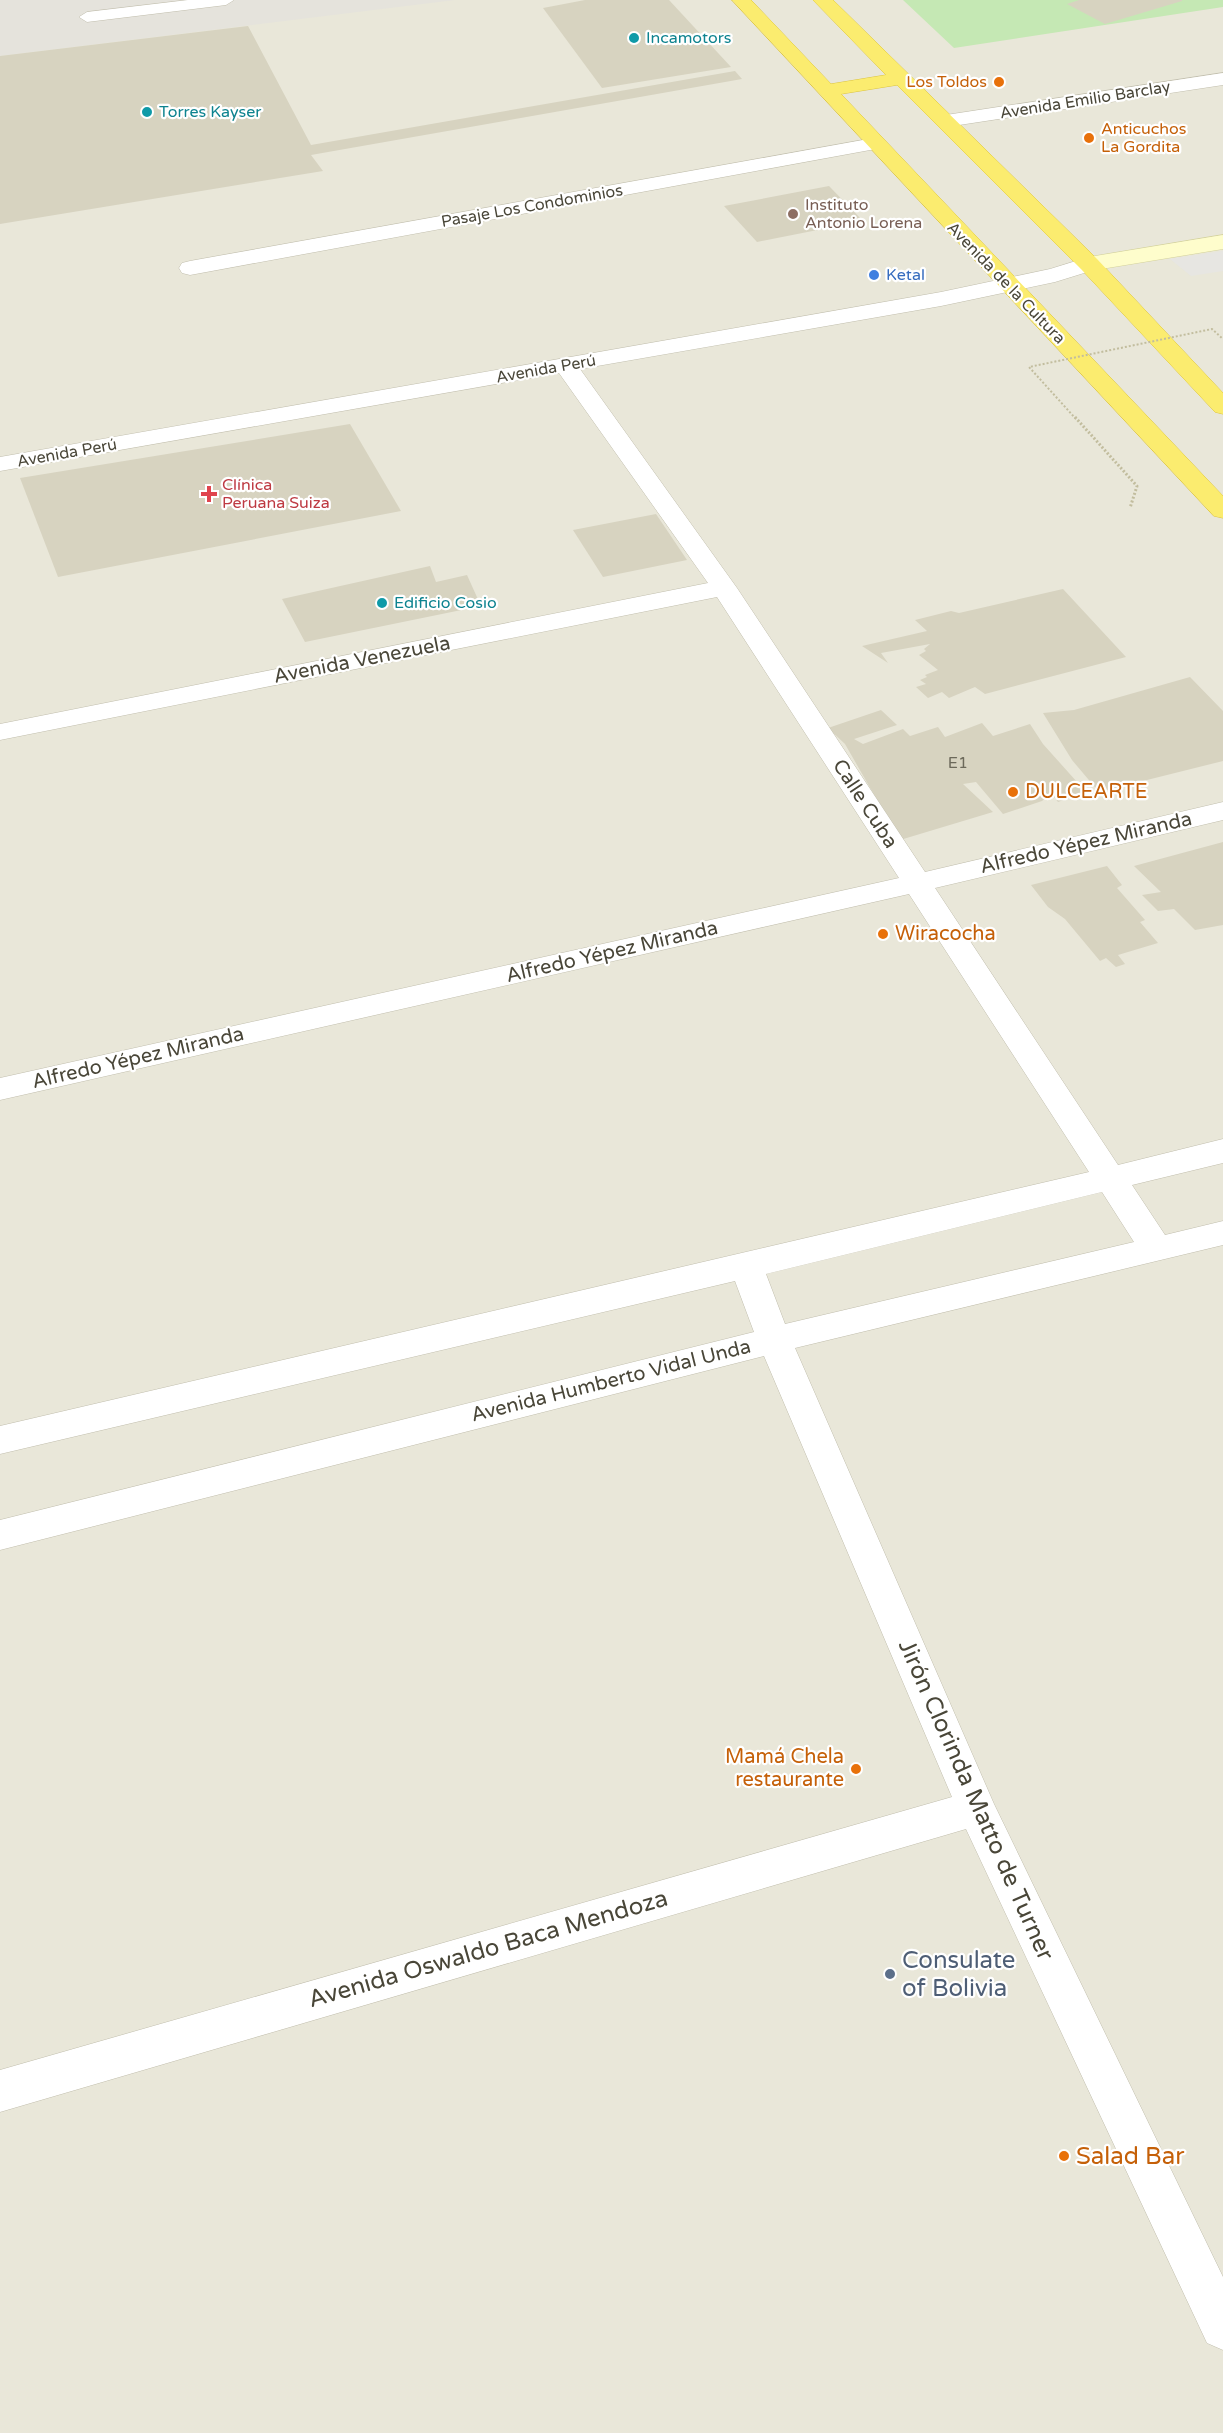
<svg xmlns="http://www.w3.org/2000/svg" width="1223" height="2433" viewBox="0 0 1223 2433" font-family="'Varela Round',sans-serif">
<rect width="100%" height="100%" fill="#f5f4eb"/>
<rect fill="#e9e7d9" x="0" y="0" width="1223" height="2433"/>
<path fill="#e5e3dc" d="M0,0H455L0,56Z"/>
<path fill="#c5e8b4" d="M903,0H1223V7L954,48Z"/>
<path fill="#e7e6e2" d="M1223,251V271L1191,276L1170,259Z"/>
<g fill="#d7d3c0">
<path d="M585,0H669L731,67L602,88L543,8Z"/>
<path d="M1079,0H1182V1L1105,24L1067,4Z"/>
<path d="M248,26L311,145L735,71L742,79L311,155L323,171L0,224V56Z"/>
<path d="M829,186L863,221L757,242L724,206Z"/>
<path d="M350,424L401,511L58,577L20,478Z"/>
<path d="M656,514L687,560L603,577L573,530Z"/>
<path d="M430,566L436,582L467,575L481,606L305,642L282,599Z"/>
<path d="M1063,589L1126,657L985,694L975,687L949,698L942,692L928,698L916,687L926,684L920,680L927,677L925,675L938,670L919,655L926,651L924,649L930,644L881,653L888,663L862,646L927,631L915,620L951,611L959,613Z"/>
<path d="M1190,677L1223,711V761L1099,792L1072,760L1043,713L1074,710Z"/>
<path d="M881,710L897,725L854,739L863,744L903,729L910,736L938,727L945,737L982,723L993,736L1030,724L1043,744L1086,792L1058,802L1051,793L1042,801L1003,814L976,782L963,784L993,812L900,840L845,744L828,728Z"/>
<path d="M1223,842V925L1195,930L1174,909L1158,911L1142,895L1161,892L1134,866Z"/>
<path d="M1107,866L1122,885L1117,888L1145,920L1140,922L1158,943L1118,955L1125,964L1116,967L1106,958L1100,961L1065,919L1048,907L1031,885Z"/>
</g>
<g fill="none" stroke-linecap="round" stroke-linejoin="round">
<g stroke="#c1bead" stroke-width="1">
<path id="lane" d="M188,0H234L226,5L87,22L79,17L87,12Z"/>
</g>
<g stroke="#c1bead" stroke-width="1">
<g id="street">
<path d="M1223,73V85L946,127L939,125L936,121L939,117L946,115Z"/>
<path d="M874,138L881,140L884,144L881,148L190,275L182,273L179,268L182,263L190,261Z"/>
<path d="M1089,257L1097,259L1100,264L1097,269L1055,282L941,306L580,369L737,588L925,872L1223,802V820L935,888L1118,1165L1223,1139V1163L1132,1185L1165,1235L1223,1221V1245L795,1348L994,1804L1223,2277V2350L1207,2343L966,1829L0,2112V2070L952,1797L764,1356L0,1550V1520L754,1332L735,1281L0,1454V1426L1089,1172L909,894L0,1100V1078L899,878L717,597L0,740V724L708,583L559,373L0,471V457L941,292L1050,269ZM1102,1192L1134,1242L785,1324L766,1274Z"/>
</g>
</g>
<g stroke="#d4d29b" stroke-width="1">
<path id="secondary" d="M1223,235V249L1089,271L1081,269L1078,264L1081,259L1089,257Z"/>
</g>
<g stroke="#dcc43e" stroke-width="1">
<path id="highway" d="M732,0H751L831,84L886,75L813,0H833L1097,259L1223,393V414L1215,412L1081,269L897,85L841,94L1223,496V518L1214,516Z"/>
</g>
<use href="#lane" fill="#fff" fill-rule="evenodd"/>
<use href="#street" fill="#fff" fill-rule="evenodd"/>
<use href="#secondary" fill="#fefdcc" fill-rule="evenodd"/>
<use href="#highway" fill="#fbec6f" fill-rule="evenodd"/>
<path stroke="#c2bd9e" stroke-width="2" stroke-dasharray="2 2" stroke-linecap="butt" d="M1076,419L1029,367L1212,329L1223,339"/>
<path stroke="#c2bd9e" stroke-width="3" stroke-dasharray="2 2" stroke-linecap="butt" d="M1075,417L1137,486L1130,508"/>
</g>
<g fill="#0f9aa8" stroke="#fff" stroke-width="2">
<circle cx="634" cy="38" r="6"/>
<circle cx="147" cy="112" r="6"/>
<circle cx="382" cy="603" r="6"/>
</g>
<g fill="#e8710a" stroke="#fff" stroke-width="2">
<circle cx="999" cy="82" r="6"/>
<circle cx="1089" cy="138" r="6"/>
<circle cx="1013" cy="792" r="6"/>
<circle cx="883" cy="934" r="6"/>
<circle cx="856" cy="1769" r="6"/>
<circle cx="1064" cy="2156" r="6"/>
</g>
<circle fill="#8d6e63" stroke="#fff" stroke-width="2" cx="793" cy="214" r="6"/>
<circle fill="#3f7fe0" stroke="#fff" stroke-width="2" cx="874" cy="275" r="6"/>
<path fill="#e0444e" stroke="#fff" stroke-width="2" d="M206 485h6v6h6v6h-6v6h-6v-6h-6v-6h6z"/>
<circle fill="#5c6f8a" stroke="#fff" stroke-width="2" cx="890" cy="1974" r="6"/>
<g text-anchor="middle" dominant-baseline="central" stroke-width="4.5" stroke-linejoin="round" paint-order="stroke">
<g font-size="16" fill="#0d838f" stroke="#fff" text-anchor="start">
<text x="646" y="38">Incamotors</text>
<text x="159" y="112">Torres Kayser</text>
<text x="394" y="603">Edificio Cosio</text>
</g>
<g font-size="16" fill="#c56008" stroke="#fff" text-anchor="end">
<text x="987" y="82">Los Toldos</text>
<text x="1101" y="129" text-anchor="start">Anticuchos<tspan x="1101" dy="18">La Gordita</tspan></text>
</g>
<g font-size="16" fill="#494638" stroke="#fff">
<text transform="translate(1085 100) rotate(-9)">Avenida Emilio Barclay</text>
<text transform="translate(532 206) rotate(-10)">Pasaje Los Condominios</text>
<text transform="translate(1006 283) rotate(46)">Avenida de la Cultura</text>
<text transform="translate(546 369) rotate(-10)">Avenida Perú</text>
<text transform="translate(67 453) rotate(-10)">Avenida Perú</text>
</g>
<g font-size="16" fill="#785e54" stroke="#fff" text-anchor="start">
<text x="805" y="205">Instituto<tspan x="805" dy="18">Antonio Lorena</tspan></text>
</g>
<g font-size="16" fill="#366cbe" stroke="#fff" text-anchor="start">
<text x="886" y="275">Ketal</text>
</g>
<g font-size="16" fill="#be3a42" stroke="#fff" text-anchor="start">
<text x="222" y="485">Clínica<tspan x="222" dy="18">Peruana Suiza</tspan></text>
</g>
<g font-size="16" fill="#6c695a">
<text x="958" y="763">E1</text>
</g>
<g font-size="20" fill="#494638" stroke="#fff">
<text transform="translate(362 660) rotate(-11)">Avenida Venezuela</text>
<text transform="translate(865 804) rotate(57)">Calle Cuba</text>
<text transform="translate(1086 843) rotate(-13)">Alfredo Yépez Miranda</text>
<text transform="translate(612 952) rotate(-13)">Alfredo Yépez Miranda</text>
<text transform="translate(138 1058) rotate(-13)">Alfredo Yépez Miranda</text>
<text transform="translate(611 1381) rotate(-14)">Avenida Humberto Vidal Unda</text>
</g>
<g font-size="20" fill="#c56008" stroke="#fff" text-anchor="start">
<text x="1025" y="792">DULCEARTE</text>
<text x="895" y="934">Wiracocha</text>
<text x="844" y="1757" text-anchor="end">Mamá Chela<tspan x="844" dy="23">restaurante</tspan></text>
</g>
<g font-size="24" fill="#494638" stroke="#fff">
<text transform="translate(976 1800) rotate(66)">Jirón Clorinda Matto de Turner</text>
<text transform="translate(488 1949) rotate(-16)">Avenida Oswaldo Baca Mendoza</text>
</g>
<g font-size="24" fill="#4e5e75" stroke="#fff" text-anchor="start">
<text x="902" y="1960">Consulate<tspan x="902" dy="28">of Bolivia</tspan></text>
</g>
<g font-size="24" fill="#c56008" stroke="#fff" text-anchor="start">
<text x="1076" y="2156">Salad Bar</text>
</g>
</g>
</svg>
